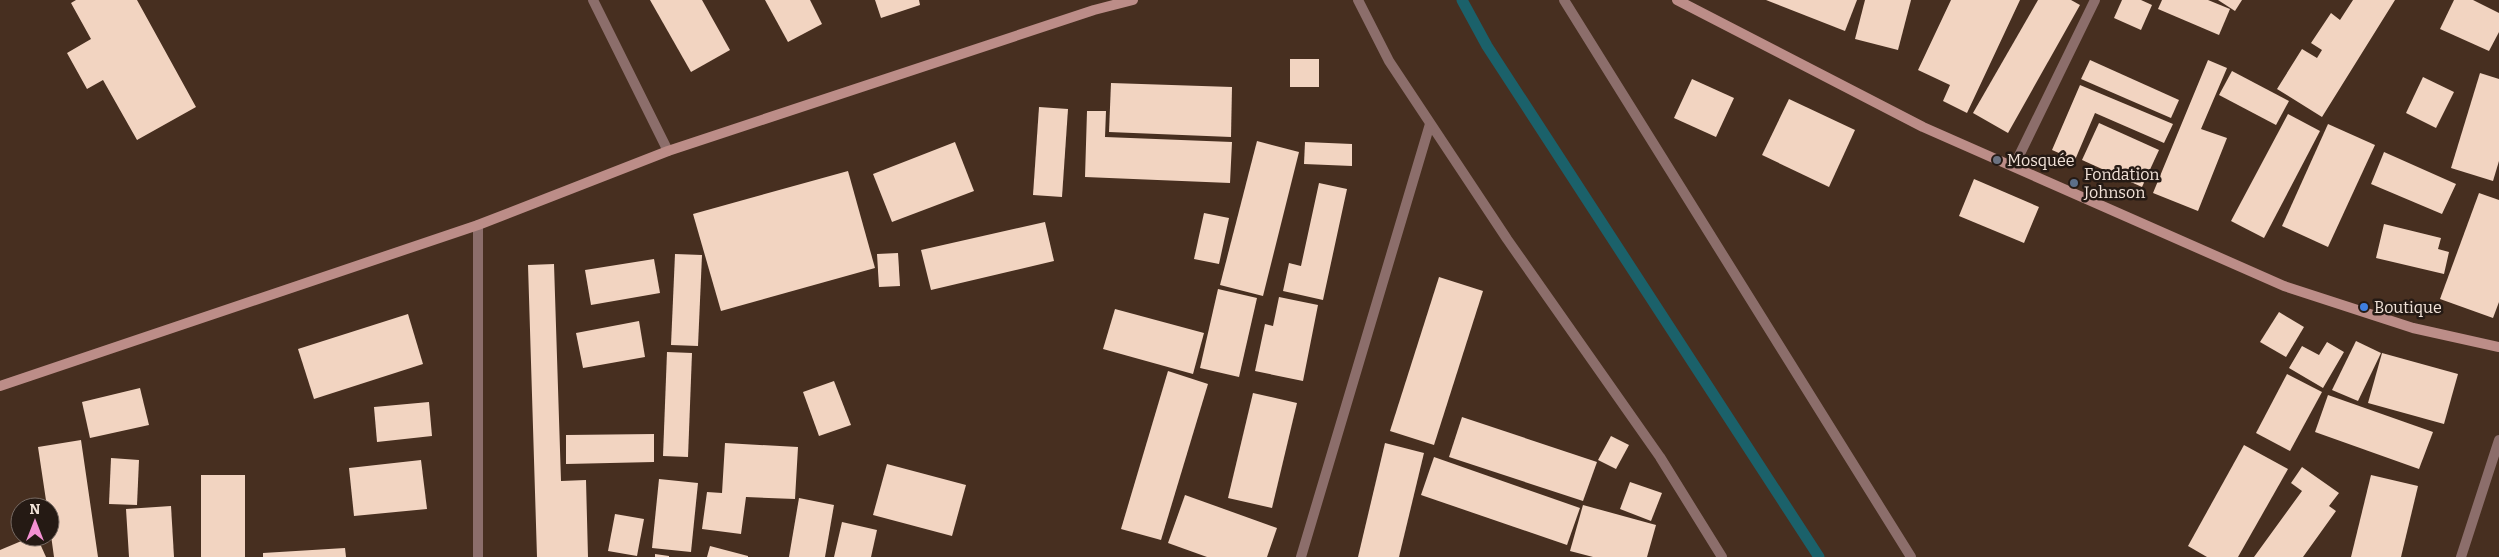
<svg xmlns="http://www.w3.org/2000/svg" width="2499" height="557" viewBox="0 0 2499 557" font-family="Bitter,serif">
<rect width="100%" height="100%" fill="#472f20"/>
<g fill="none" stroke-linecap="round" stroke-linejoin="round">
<path stroke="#1b616a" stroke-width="11" d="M1462,0L1487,46L1819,557"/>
</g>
<g fill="#f2d4c1">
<path d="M76,0H137L196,107L137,140L103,80L87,89L67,53L91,39L71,3Z"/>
<path d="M650,0H702L730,50L691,72Z"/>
<path d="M765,0H810L822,24L788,42Z"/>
<path d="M875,0H919L920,5L881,18Z"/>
<path d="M1766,0H1857L1845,31Z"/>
<path d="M1865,0H1911L1898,50L1855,39Z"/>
<path d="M1951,0H2020L1967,113L1943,101L1950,85L1918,70Z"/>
<path d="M2038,0H2071L2080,5L2008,133L1973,113Z"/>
<path d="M2122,0H2141L2152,5L2141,30L2114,18Z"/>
<path d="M2162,0H2208L2230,9L2219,35L2158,9Z"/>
<path d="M2218,0H2242L2235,11Z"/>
<path d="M2353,0H2395L2322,117L2277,89L2302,49L2317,58L2322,50L2311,43L2331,13L2340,20Z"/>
<path d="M2454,0H2473L2499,13V32L2489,51L2440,29Z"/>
<rect x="1290" y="59" width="29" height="28"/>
<path d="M2090,60L2179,100L2171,118L2081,79Z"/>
<path d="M2208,60L2227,68L2201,129L2227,138L2198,211L2153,193Z"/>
<path d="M2232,71L2289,101L2276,125L2219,95Z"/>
<path d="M2480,73L2499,79V161L2493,181L2451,168Z"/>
<path d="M2423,77L2454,92L2436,128L2406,113Z"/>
<path d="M1692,79L1734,98L1716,137L1674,118Z"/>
<path d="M1111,83L1232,87L1231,137L1109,132Z"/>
<path d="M2080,85L2173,124L2164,143L2095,113L2075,160L2052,150Z"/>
<path d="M1789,99L1855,130L1829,187L1762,155Z"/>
<path d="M1039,107L1068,109L1062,197L1033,195Z"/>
<path d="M1087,111H1106L1105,137L1232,142L1230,183L1085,177Z"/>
<path d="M2288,114L2320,131L2264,238L2231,221Z"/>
<path d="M2099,123L2159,150L2142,187L2082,160Z"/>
<path d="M2328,124L2375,145L2328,247L2282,226Z"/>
<path d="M1257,141L1299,152L1263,296L1220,285Z"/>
<path d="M955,142L974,191L892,222L873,174Z"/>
<path d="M1305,142L1352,144V166L1304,164Z"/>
<path d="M2384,152L2456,184L2442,214L2371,184Z"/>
<path d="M848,171L875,268L721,311L693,214Z"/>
<path d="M1974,179L2039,207L2024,243L1959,216Z"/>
<path d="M1319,183L1347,189L1323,300L1283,291L1289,263L1301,266Z"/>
<path d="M2479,193L2499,200V302L2493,318L2440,299Z"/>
<path d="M1204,213L1229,218L1219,264L1194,259Z"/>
<path d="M1045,222L1054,261L931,290L921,250Z"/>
<path d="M2384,224L2441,238L2438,249L2449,252L2444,274L2376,258Z"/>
<path d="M898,253L900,286L879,287L877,254Z"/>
<path d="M675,254L702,255L698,346L671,345Z"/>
<path d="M654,259L660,293L591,305L585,270Z"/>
<path d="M554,264L561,481L586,480L588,557H537L528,265Z"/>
<path d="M1439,277L1483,291L1434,445L1390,431Z"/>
<path d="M1218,289L1257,298L1239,377L1200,368Z"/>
<path d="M1279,297L1318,305L1303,381L1255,371L1265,324L1273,326Z"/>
<path d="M1115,309L1204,333L1193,374L1103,349Z"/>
<path d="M2279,312L2304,327L2286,357L2260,342Z"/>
<path d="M408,314L423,364L314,399L298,349Z"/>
<path d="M639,321L645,357L583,368L576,333Z"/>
<path d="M2356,341L2381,353L2358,401L2332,390Z"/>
<path d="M2327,342L2344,352L2323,388L2289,368L2302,346L2319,355Z"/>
<path d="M667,352L692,353L688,457L663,456Z"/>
<path d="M2382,353L2458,374L2444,424L2368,403Z"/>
<path d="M1168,371L1208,384L1161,540L1121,529Z"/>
<path d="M2287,374L2322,392L2290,451L2256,433Z"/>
<path d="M834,381L851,425L819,436L803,392Z"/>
<path d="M140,388L149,425L90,438L82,402Z"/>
<path d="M1253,393L1297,403L1272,508L1228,498Z"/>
<path d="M2328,395L2433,432L2419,469L2315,432Z"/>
<path d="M429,402L432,436L377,442L374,407Z"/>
<path d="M1462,417L1597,462L1583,501L1449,457Z"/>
<path d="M654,434V462L566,464V435Z"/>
<path d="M1611,436L1629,445L1616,469L1598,460Z"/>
<path d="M81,440L98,557H54L50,528V507H47L38,447Z"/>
<path d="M725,443L798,447L795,499L746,497L741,534L702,529L707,492L722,493Z"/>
<path d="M1385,443L1424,453L1399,557H1358Z"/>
<path d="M2244,445L2288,469L2238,557H2207L2188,546Z"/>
<path d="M1434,457L1580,508L1567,545L1421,495Z"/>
<path d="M111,458L139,460L137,505L109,504Z"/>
<path d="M421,460L427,509L354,516L349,468Z"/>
<path d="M887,464L966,485L952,536L873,515Z"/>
<path d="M2302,467L2339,493L2329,506L2336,511L2303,557H2254L2302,491L2291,483Z"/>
<rect x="201" y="475" width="44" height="82"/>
<path d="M2371,475L2418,486L2401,557H2351Z"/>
<path d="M659,479L698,483L691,552L652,548Z"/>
<path d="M1630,482L1662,493L1651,521L1620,509Z"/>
<path d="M1185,495L1277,528L1267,557H1207L1168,543Z"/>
<path d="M799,498L834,505L825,557H789Z"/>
<path d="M1583,505L1656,525L1647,557H1593L1570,551Z"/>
<path d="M171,506L174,557H129L126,509Z"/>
<path d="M615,514L644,519L637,556L608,551Z"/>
<path d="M842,522L877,530L871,557H834Z"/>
<path d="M31,537H37L46,557H0V550Z"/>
<path d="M710,546L748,556V557H707Z"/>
<path d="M345,548L346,557H263V553Z"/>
<path d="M655,554L669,556V557H655Z"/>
</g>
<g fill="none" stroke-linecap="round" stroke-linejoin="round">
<g stroke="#8c6e6b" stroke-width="10">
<path d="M593,0L668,151"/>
<path d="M1358,0L1389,61L1507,239L1660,457L1722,557"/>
<path d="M1564,0L1911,557"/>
<path d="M2014,166L2095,0"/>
<path d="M478,225V557"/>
<path d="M1301,557L1430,124"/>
<path d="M2461,557L2499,440"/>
</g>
<g stroke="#bc8d88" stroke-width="10">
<path d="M1677,0L1923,127L2284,286L2413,328L2499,347"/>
<path d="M0,386L478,225L668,151L1094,10L1133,0"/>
</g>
</g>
<circle fill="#6b7280" stroke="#251a14" stroke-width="2" cx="1997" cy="160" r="5"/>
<circle fill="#5c6f8a" stroke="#251a14" stroke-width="2" cx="2074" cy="183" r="5"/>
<circle fill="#3f7fe0" stroke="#251a14" stroke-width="2" cx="2364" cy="307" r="5"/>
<g text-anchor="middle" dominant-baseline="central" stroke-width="5" stroke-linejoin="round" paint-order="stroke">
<g font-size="16" fill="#f2e3d9" stroke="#251a14" text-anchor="start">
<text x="2007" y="160">Mosquée</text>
<text x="2084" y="174">Fondation<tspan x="2084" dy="18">Johnson</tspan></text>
<text x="2374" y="307">Boutique</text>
</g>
</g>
<g transform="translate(35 522)"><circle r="24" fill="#251a14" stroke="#776a63"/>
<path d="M0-4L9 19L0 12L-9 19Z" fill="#f491d3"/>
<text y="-8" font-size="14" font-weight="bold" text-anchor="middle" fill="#f2e3d9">N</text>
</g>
</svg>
